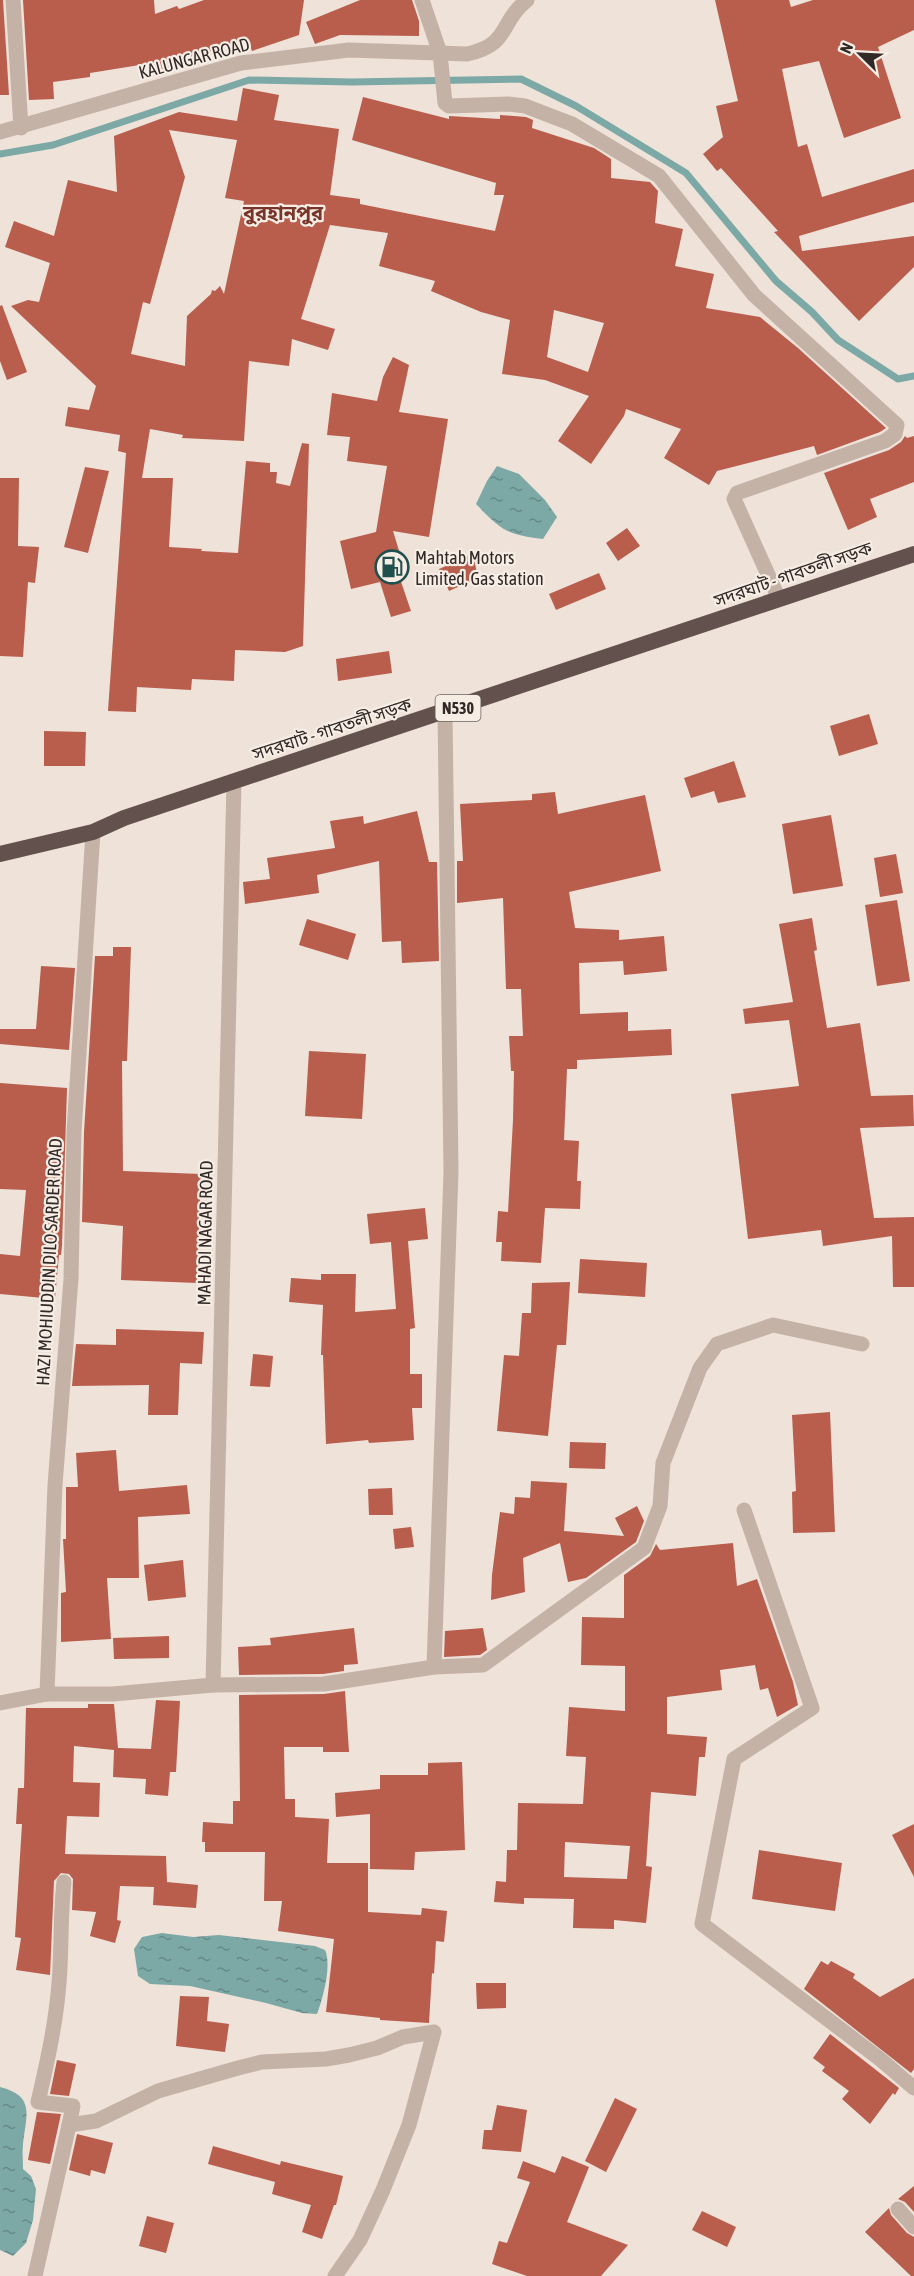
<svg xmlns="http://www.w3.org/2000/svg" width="914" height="2276" viewBox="0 0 914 2276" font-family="'Asap Condensed','Noto Sans Bengali',sans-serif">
<defs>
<pattern id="water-ripples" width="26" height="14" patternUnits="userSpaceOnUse" patternTransform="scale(1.5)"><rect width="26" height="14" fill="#7ca8a6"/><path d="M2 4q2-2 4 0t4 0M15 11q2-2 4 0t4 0" fill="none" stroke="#668987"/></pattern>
</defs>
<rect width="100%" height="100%" fill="#eee2d9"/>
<g fill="url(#water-ripples)">
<path d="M497,466L519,474L545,500L557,517L543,539C507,535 501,530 476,504L487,481Z"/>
<path d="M162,1933L193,1937L219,1935L315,1946L325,1950C332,1965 323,1998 317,2014L302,2013L266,2003L190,1986L150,1984L138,1976L134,1949L142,1937Z"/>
<path d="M0,2087C36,2096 26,2116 23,2144C22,2152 23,2161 23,2169L31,2176L36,2189L33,2220L26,2243L13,2256L0,2250Z"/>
</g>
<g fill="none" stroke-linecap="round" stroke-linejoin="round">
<path stroke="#7ca8a6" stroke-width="7" d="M0,154L53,145L249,80L352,82L521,79L576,106L686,173L776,281L812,312L838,340L898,379L914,376"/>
</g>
<g fill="#b95d4d" fill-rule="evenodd">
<path d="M0,0H3L9,95H0Z"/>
<path d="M23,0H154L155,14L177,6L179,9L204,0H304L299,35L252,51L247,38L196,57L198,61L157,77L152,63L90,73V77L53,82L54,99L29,100Z"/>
<path d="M360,0H412L419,21V36L340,35L315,44L306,22Z"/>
<path d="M715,0H789L791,7L813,0H914V30L878,47L901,118L844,138L819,61L782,69L798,147L807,144L822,197L914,169V202L799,236L802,251L914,236V267L859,321L774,232L778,231L721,168L717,171L703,154L723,137L716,106L738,101Z"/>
<path d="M243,88L279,95L274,120L339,129L330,195L360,199V204L495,231L504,195H494L496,183L352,140L363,97L449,119V116L500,119V115L526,117L533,120L532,128L594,148L611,159V178L650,182L658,191L655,223L683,229L675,266L714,274L706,308L760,317L798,348L886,428L880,432L817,455L814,446L717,471L709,485L664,458L681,429L626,409L624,416L591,464L558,441L589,396L545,380L502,374L510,320L481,312L431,291L435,281L379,266L388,233L330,225L301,319L335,329L328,350L292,339L289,366L249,361L244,441L182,438L183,435L150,429L142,478H173L169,547L202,549L201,551L238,553L246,461L270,463V472H277L276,483L290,486L302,443L309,444L303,646L285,652L235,650L234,681L192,679L191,690L137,687L136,712L108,711L126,453L118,451L120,435L65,426L68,407L89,410L96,386L11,306L28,300L39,302L50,263L5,247L14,221L54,236L68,180L117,192L114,136L179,112L237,121ZM169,130L237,140L225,198L244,201L224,294L220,286L215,291L212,290L211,294L187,316L185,366L131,354L143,302L150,304L185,177ZM554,310L604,323L588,372L547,357Z"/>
<path d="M2,305L27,372L7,380L0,361V306Z"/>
<path d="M393,357L409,365L399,412L448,419L429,537L393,531L404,567L397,570L411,611L391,617L380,582L351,589L340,541L376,532L387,466L347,461L350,437L327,435L332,393L377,401L383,377Z"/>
<path d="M905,436L907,438L914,436V482L870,499L877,517L848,530L824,473L889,450L901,442Z"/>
<path d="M85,467L109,471L88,553L64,547Z"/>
<path d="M0,478H19L18,546L39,547L35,583L28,582L23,657L0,656Z"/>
<path d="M627,528L640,546L618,561L606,543Z"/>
<path d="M473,554L478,578L449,591L439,569Z"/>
<path d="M599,573L606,589L556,610L549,594Z"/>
<path d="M389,651L392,673L338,681L336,659Z"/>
<path d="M869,714L878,744L839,756L830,726Z"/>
<path d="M44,731L86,732L85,766H44Z"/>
<path d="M734,761L746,797L718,803L714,791L691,798L684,778Z"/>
<path d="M555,792L558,814L645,795L661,871L569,892L575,928L619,930V940L664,936L667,971L624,975L623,961L579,963L580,1014L628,1012V1031L671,1029L672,1055L577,1060V1069H567L564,1140L579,1141L577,1181H581L580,1209L545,1208L541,1263L501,1261L502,1242H496L498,1211L508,1212L513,1120L514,1071H511L509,1036H523L521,989H506L503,898L457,903V861H463L460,804L532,800V794Z"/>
<path d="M417,811L429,862H437L439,961L402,963L401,941L382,942L379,861L317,875L319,893L245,904L243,882L270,879L267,858L335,848L330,821L363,816L364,824Z"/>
<path d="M831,815L843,886L793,894L782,824Z"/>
<path d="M896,854L903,893L880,897L874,858Z"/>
<path d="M897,900L910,981L877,986L865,905Z"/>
<path d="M812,918L817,950L814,951L827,1028L860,1023L871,1096L913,1095L914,1126L860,1128L874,1218L914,1217V1287H893L892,1236L823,1246L821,1230L748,1239L731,1094L799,1086L789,1020L745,1024L743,1009L793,1002L779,924Z"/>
<path d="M307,919L356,934L348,960L299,945Z"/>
<path d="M113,947H131L127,1061H122L123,1171L201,1174L197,1283L121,1280L123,1226L82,1222L84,1132L95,956H113Z"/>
<path d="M41,966L75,968L69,1050L0,1044V1029H36Z"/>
<path d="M309,1051L366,1054L362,1119L305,1116Z"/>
<path d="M0,1083L67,1088L62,1245L61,1255H59L55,1299L0,1294V1254L20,1256L26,1190L0,1189Z"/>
<path d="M425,1208L428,1239L408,1241L415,1328L410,1329V1374H422V1408H412L414,1440L369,1443L368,1440L326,1444L323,1355H321L323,1305L289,1302L291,1278L321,1280V1274H356L355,1312L396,1309L391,1242L370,1244L367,1214Z"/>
<path d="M580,1259L647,1263L645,1297L578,1293Z"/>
<path d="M570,1282L566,1345H557L548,1436L497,1431L504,1355L519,1356L522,1313H531L532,1283Z"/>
<path d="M116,1329L204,1332L202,1364L180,1363L178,1415H148L149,1385L72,1386L76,1344L116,1345Z"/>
<path d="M253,1354L273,1356L270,1387L250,1386Z"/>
<path d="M830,1412L835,1532L793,1533L792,1492L796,1491L792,1415Z"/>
<path d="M570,1442L606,1443L605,1469L569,1468Z"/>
<path d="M116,1450L119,1491L187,1485L190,1514L138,1517L139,1578H107L111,1639L61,1642V1593L66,1592L63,1539H66V1487H78L76,1453Z"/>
<path d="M531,1481L567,1483L564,1531L624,1536L615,1518L637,1506L644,1521L636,1542L586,1578L568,1582L560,1543L523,1558L525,1592L491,1600L492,1575L500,1512L514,1514L515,1497L530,1498Z"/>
<path d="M392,1488L393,1515H369L368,1489Z"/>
<path d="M411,1527L414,1547L395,1549L393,1529Z"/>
<path d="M733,1543L737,1586L757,1579L793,1682L798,1705L777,1717L768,1688L760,1690L755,1665L720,1670L722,1690L667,1697V1734L707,1737L705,1757H699L696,1796L651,1792L646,1866L652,1867L646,1923L614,1920V1929L573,1928L574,1899L524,1898V1904L494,1902L496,1881L506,1882L507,1850H517L518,1803L583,1804L586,1757L566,1756L569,1707L625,1711V1666L581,1665L582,1617L624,1618V1575L650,1556L656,1544L660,1550ZM565,1842L630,1846L627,1879L564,1877Z"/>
<path d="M183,1560L186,1597L148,1601L144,1565Z"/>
<path d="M354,1628L358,1664L344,1665V1671L323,1674L239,1675L238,1647L271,1645L270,1638Z"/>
<path d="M483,1628L487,1650L480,1655L444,1657L445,1631Z"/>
<path d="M169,1636V1658L114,1659L113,1638Z"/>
<path d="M345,1691L349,1752H323V1747H284L285,1799H295V1817L329,1819L327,1863H368V1912L421,1915L422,1908L447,1911L444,1942L436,1941L434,1974L432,1973L429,2023L380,2020V2018L326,2012L334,1939L278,1931L282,1901H264L265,1852H205V1842H202L203,1822L233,1824V1801H240L239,1695L324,1694Z"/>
<path d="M156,1700L180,1701L176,1772H170L168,1796L145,1794L146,1779L113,1777L114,1750L74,1746L73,1782L100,1783L99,1817L67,1816L65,1854L166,1856L167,1882L198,1885L196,1908L153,1905L154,1887L120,1886L117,1920L121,1921L115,1943L90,1936L96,1912L72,1910L73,1879L69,1874L61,1873L54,1881L50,1975L16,1970L21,1938L15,1937L22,1824H16L18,1788H24L26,1708H88V1704H114L118,1748L151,1749Z"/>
<path d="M462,1762L465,1850L415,1852L414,1870L370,1869V1814L336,1817L335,1793L380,1789V1775H428V1763Z"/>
<path d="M914,1824V1877L892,1835Z"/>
<path d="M759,1850L842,1863L835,1911L752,1899Z"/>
<path d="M821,1961L828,1965L831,1961L855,1974L853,1978L880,1997L914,1978V2069L911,2073L804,1989Z"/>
<path d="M476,1983H506V2008L477,2009Z"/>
<path d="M180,1996L209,1997L207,2021L229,2024L225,2052L176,2046Z"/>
<path d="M830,2034L899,2088L895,2095L893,2093L870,2124L842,2099L849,2091L822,2071L825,2067L813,2058Z"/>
<path d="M57,2060L76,2064L69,2096L50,2094Z"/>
<path d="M615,2098L637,2109L606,2172L585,2161Z"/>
<path d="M497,2105L527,2110L521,2152L482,2149L484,2130H492Z"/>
<path d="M37,2112L61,2114L50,2164L28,2160Z"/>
<path d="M77,2134L113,2143L105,2174L91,2170L90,2176L69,2170Z"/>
<path d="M213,2146L280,2165L281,2161L343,2176L336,2205H334L322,2239L302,2232L311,2205L272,2194L275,2182L208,2164Z"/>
<path d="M562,2156L589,2167L567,2222L628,2245L601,2276H527L492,2264L499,2241L507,2243L530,2182L517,2178L523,2161L555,2173Z"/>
<path d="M914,2186V2212L905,2202L898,2199Z"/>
<path d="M889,2208L891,2215L907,2233L914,2237V2276H911L865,2232Z"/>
<path d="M702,2211L736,2227L727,2247L692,2230Z"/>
<path d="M147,2216L174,2223L166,2253L139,2246Z"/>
</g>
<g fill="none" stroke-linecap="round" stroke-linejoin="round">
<g stroke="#c5b2a7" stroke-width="15">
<path d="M13,0L21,128"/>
<path d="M422,0L440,53L445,103L449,106L508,104L525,106L572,124L659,176L754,295L897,425L895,434L885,441L737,493L734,499L779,599"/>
<path d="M744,1510L812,1708L734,1759L702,1924L880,2059L914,2088"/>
<path d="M434,1667L451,1172L445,712"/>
<path d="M213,1685L234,782"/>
<path d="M47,1694L55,1485L71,1279L74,1132L93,832"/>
<path d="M0,1703L47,1694H113L213,1685L324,1684L434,1667L483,1665L644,1548L660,1506L663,1463L700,1368L717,1344L773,1325L862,1344"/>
<path d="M64,1882C60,1916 62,1949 59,1983C56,2023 47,2063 38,2102L73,2106L69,2125"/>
<path d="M898,2209L914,2227"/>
<path d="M35,2276L69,2125L96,2121L158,2091L238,2068L262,2062L326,2059L349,2055L377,2048L403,2037L434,2032L409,2125L383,2190L360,2240L335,2276"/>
</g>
<path stroke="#c5b2a7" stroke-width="15" d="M0,132L241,63L349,50L467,54C511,44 498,24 527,0"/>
<path stroke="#62514c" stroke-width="16" d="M0,854L93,832L124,818L914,554"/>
</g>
<defs>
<g id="fuel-ring" transform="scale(1.725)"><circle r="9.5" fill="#f6ede5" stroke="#214f4e" stroke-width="1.5"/><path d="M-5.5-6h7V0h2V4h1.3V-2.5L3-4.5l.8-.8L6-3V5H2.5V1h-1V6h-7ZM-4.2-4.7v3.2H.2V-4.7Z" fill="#214f4e"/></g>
</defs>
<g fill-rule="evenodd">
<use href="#fuel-ring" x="392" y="567"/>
</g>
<g text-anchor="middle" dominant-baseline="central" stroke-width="4.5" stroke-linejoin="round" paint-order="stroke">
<rect fill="#f6ede5" stroke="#6d6460" stroke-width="1.5" x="435.5" y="695" width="45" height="26" rx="4.5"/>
<g font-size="16" font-weight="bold" fill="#322927">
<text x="458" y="708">N530</text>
</g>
<g font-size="18" fill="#322927" stroke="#f6ede5">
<text transform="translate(194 58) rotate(-15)">KALUNGAR ROAD</text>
<text transform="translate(793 574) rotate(-19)">সদরঘাট - গাবতলী সড়ক</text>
<text transform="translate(332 729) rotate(-18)">সদরঘাট - গাবতলী সড়ক</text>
<text transform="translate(205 1233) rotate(-89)">MAHADI NAGAR ROAD</text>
<text transform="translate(49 1262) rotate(-87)">HAZI MOHIUDDIN DILO SARDER ROAD</text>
</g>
<g font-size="18" fill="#322927" stroke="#f6ede5" text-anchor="start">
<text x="415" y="557">Mahtab Motors<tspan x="415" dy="21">Limited, Gas station</tspan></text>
</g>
<g font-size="20" font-weight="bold" fill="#783428" stroke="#f6ede5">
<text x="283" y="212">বুরহানপুর</text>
</g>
</g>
<g transform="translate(860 54) rotate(294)" stroke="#f6ede5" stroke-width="4.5" paint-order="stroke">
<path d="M0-4.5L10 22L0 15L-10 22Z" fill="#322927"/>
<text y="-9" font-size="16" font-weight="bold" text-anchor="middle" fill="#322927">N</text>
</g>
</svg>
